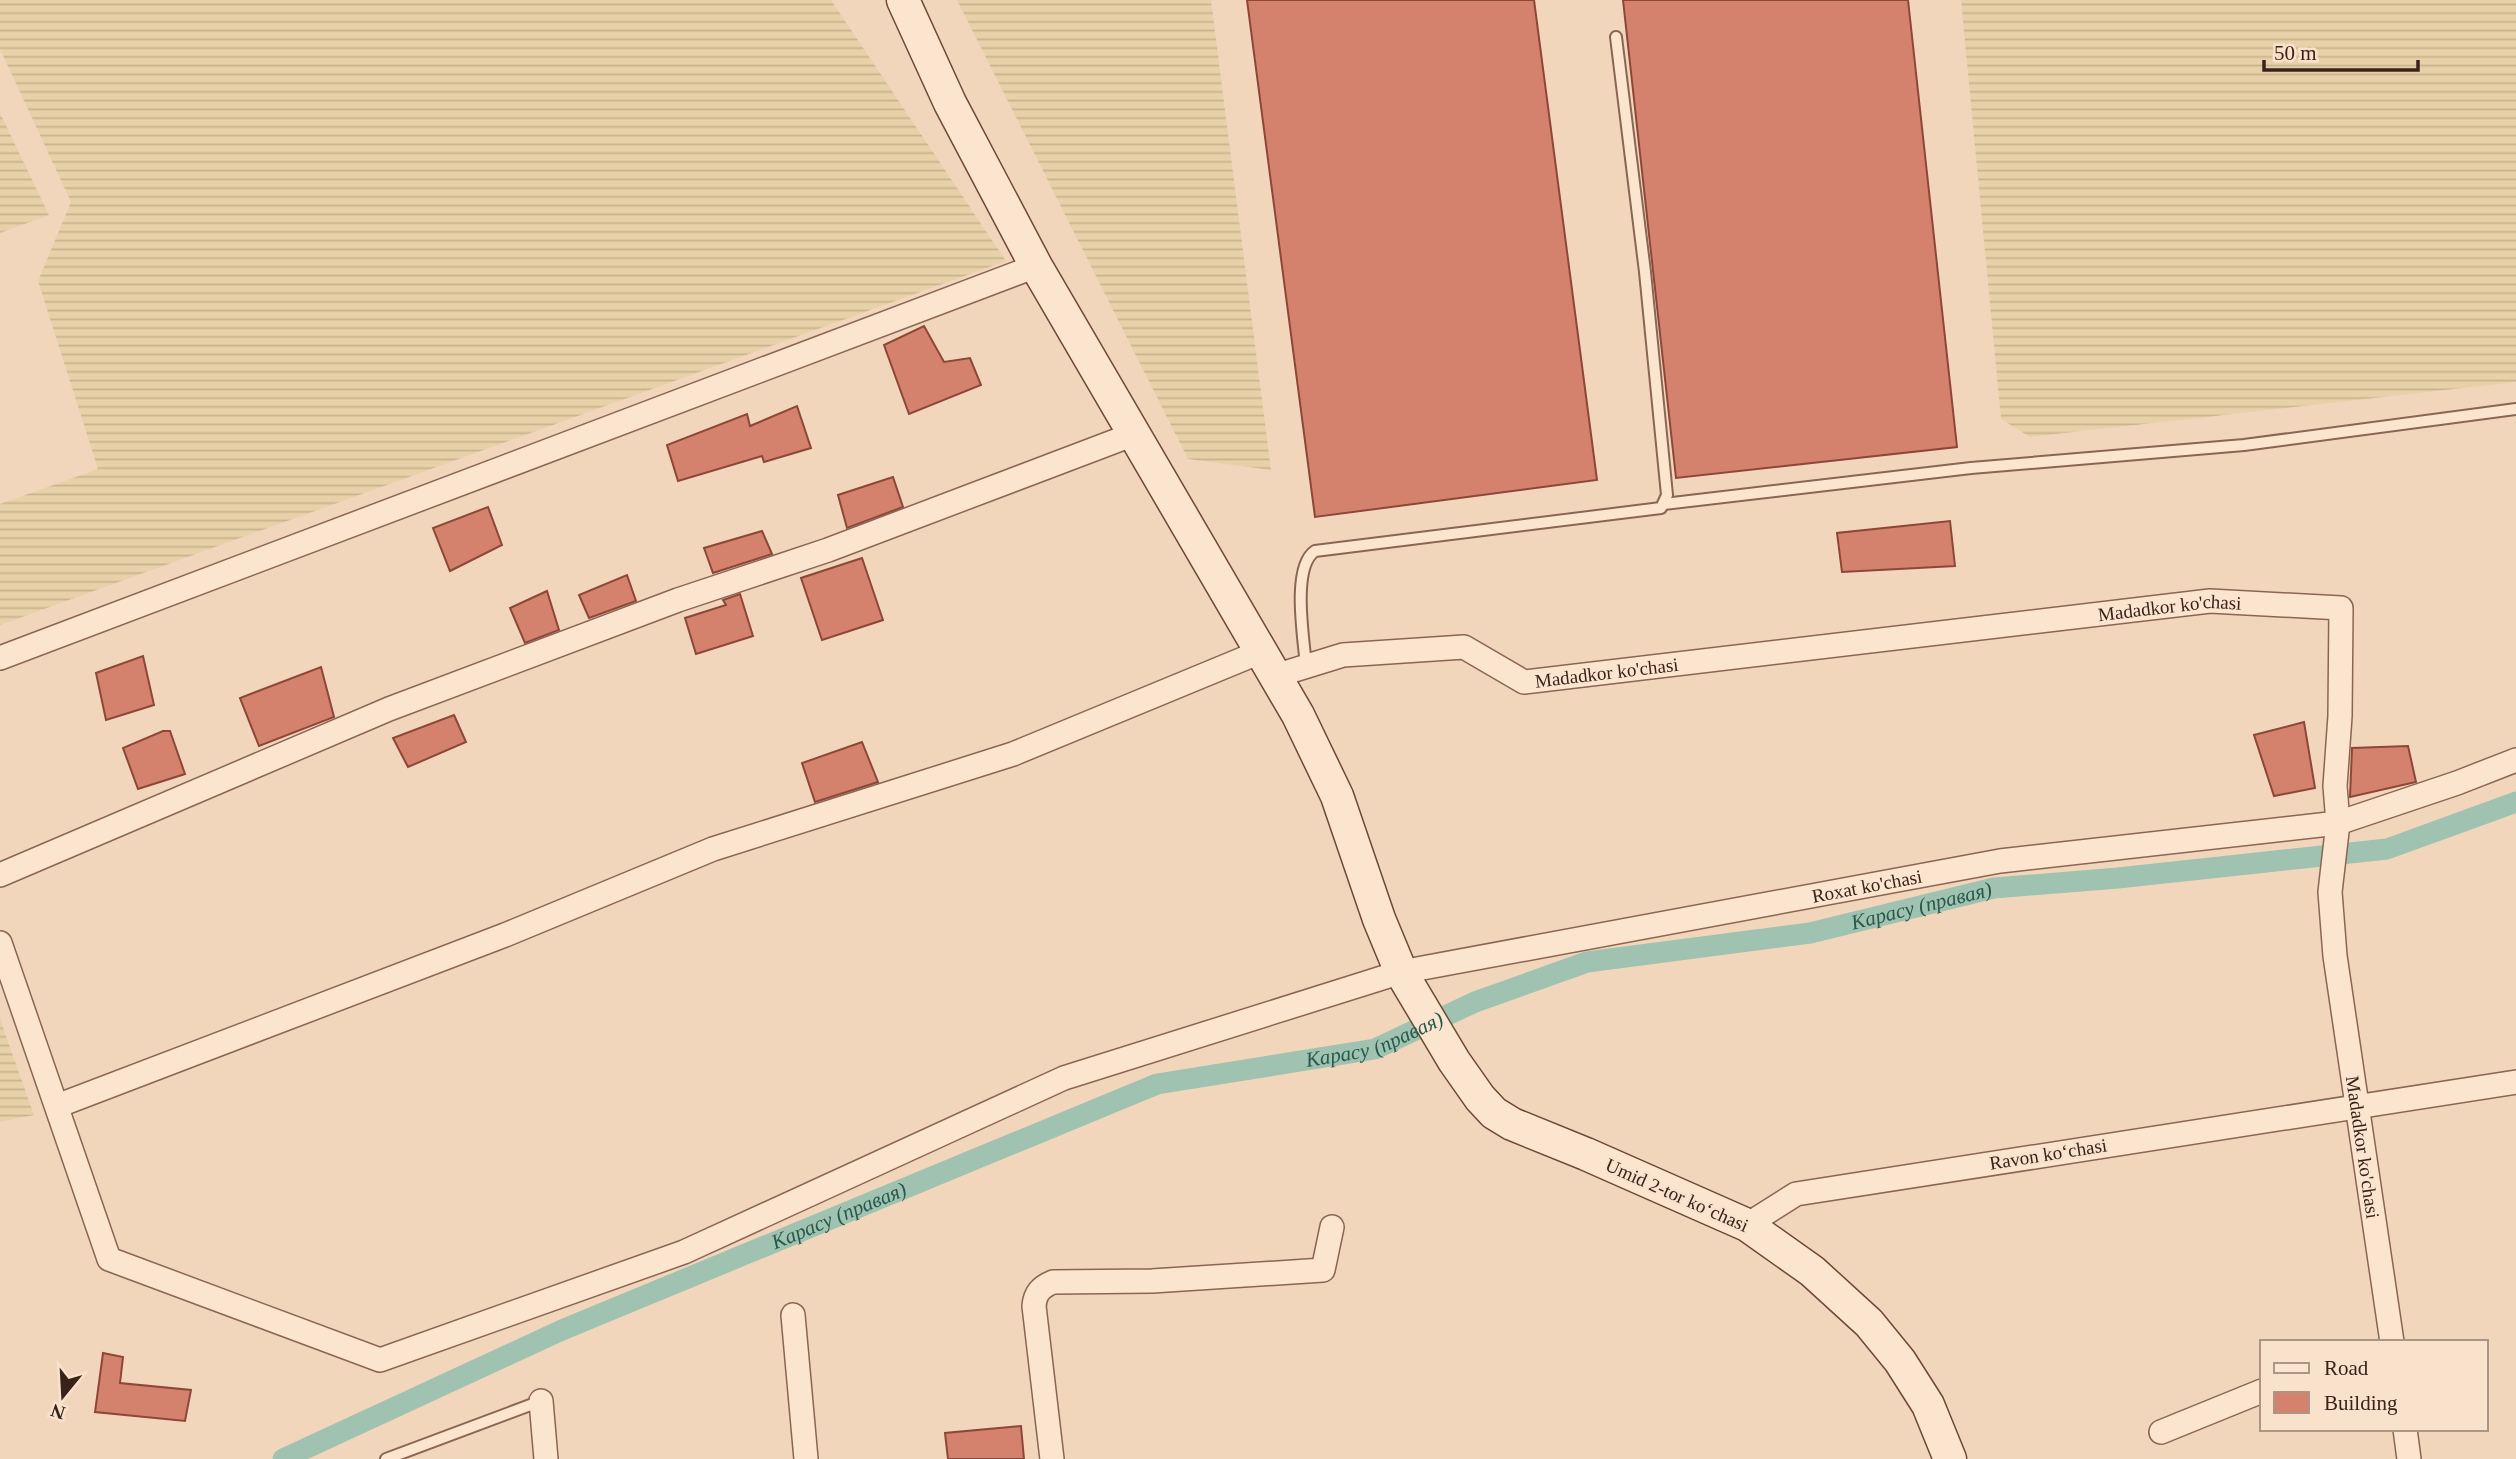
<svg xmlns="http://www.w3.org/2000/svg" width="2516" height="1459" viewBox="0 0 2516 1459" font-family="Georgia,serif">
<defs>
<pattern id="farmland-rules" width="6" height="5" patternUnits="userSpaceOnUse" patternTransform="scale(1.75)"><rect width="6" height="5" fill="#e8d1a8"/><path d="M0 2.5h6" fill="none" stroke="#c8b390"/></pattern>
</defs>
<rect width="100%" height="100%" fill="#f2d6bb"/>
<g fill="url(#farmland-rules)">
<path d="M0,0H831L1006,261L0,625V504L98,469L38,281L71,202L0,49Z"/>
<path d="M957,0H1211L1271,470L1188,459Z"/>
<path d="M1961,0H2516V382L2030,437L2001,419Z"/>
<path d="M0,113L49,215L0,233Z"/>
<path d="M0,1019L34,1115L0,1122Z"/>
</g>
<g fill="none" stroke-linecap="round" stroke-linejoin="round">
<path stroke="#a0c2b1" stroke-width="21" id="s1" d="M283,1459L562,1330L1157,1084L1375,1049L1475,1002L1587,962L1810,933L1994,888L2118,878L2387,849L2516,802"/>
</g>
<g fill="#d4826d" stroke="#8d4737" stroke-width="2">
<path d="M1247,0H1534L1597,480L1315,517Z"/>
<path d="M1623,0H1908L1957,447L1676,478Z"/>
<path d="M924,326L944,362L970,358L981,385L909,414L884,345Z"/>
<path d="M797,406L811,448L764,462L762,456L678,481L667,445L747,414L750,426Z"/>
<path d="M893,477L903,507L847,528L838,495Z"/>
<path d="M488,507L502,545L450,571L433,528Z"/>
<path d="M1950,521L1955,566L1842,572L1837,533Z"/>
<path d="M762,531L772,554L713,573L704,548Z"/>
<path d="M862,558L883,620L822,640L801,578Z"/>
<path d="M627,575L636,601L589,618L579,595Z"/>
<path d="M547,591L559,630L525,643L510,608Z"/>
<path d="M740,594L753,636L696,654L685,618L726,605L723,600Z"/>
<path d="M143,656L154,705L106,720L96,673Z"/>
<path d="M321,667L334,717L259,746L240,698Z"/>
<path d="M454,715L466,742L408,767L393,738Z"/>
<path d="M2304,722L2315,788L2274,796L2254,735Z"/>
<path d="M163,731H170L185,774L138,789L123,748Z"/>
<path d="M862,742L878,782L815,802L802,763Z"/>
<path d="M2408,746L2416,782L2350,797L2352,748Z"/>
<path d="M103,1353L123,1357L120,1383L191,1390L185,1421L95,1412Z"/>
<path d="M1021,1426L1024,1459H948L945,1433Z"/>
</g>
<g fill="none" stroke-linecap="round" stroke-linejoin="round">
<g stroke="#8b6553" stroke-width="14">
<g id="lane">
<path d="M1664,504L1971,468L2244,445L2516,409"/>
<path d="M1306,666C1304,640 1291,567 1315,551L1661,508L1667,495L1645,272L1616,37"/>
<path d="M386,1459L541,1401"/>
</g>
</g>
<g stroke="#8b6553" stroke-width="26">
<g id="street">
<path d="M0,658L1036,266"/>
<path id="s2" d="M1275,676L1343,655L1464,647L1524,682L2210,601L2341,608L2340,716L2335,786L2338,823L2330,892L2335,956L2392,1342"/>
<path d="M0,875L389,709L678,600L828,550L1134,434"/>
<path id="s3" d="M0,943L109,1259L380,1360L684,1252L1064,1078L1401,972L2000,861L2338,823L2457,783L2516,760"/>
<path d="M57,1106L505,935L713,849L1013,754L1260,652"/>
<path d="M1747,1225L1796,1194L2516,1082"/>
<path d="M793,1315L806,1459"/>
<path d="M541,1401L546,1459"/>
<path d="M2405,1429L2409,1459"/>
<path d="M2161,1432L2262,1391"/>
<path d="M1052,1459L1034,1306C1035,1293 1041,1287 1053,1282L1152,1281L1323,1270L1332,1227"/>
</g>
</g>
<g stroke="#6d4737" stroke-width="35">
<path id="secondary" d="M903,0L950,103L1036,266L1298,715L1337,796L1379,919L1401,972L1454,1061L1480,1098L1494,1113L1512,1124L1586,1154L1747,1225L1812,1271L1869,1323L1900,1361L1928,1405L1950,1459"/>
</g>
<use href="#lane" stroke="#fce5cf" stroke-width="10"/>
<use href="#street" stroke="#fce5cf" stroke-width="23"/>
<use href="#secondary" stroke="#fce5cf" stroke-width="32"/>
</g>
<g text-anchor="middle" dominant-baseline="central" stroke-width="5" stroke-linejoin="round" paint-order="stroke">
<g font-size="19" fill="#38221a" stroke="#f9e2cc">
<text stroke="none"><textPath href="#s2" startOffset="912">Madadkor ko'chasi</textPath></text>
<text stroke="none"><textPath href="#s2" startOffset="345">Madadkor ko'chasi</textPath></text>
<text stroke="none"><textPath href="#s3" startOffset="2191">Roxat ko'chasi</textPath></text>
<text stroke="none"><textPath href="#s2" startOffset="1626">Madadkor ko'chasi</textPath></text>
<text transform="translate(2048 1154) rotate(-9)">Ravon koʻchasi</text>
<text transform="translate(1677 1195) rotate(24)">Umid 2-tor koʻchasi</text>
</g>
<g font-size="21" font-style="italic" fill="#275a4c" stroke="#f9e2cc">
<text stroke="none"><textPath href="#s1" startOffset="1741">Карасу (правая)</textPath></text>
<text stroke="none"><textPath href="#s1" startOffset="1174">Карасу (правая)</textPath></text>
<text stroke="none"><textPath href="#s1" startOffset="607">Карасу (правая)</textPath></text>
</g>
</g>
<rect x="2260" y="1340" width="228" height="91" fill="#f9e2cc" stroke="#ac9585" stroke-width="2"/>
<rect x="2274" y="1363" width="35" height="10" fill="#fce5cf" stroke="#ac9585" stroke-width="2"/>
<text x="2324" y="1375" font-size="21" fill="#38221a">Road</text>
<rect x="2274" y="1392" width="35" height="21" fill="#d4826d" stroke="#ac9585" stroke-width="2"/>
<text x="2324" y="1410" font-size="21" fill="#38221a">Building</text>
<g transform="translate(63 1396) rotate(198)" stroke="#f9e2cc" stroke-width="5" paint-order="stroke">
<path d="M0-5L12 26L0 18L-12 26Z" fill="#38221a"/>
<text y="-10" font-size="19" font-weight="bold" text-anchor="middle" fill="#38221a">N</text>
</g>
<path d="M2264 60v10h154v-10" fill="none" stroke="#38221a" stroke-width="3.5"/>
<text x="2274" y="60" font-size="21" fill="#38221a" stroke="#f9e2cc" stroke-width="5" paint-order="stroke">50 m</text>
</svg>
